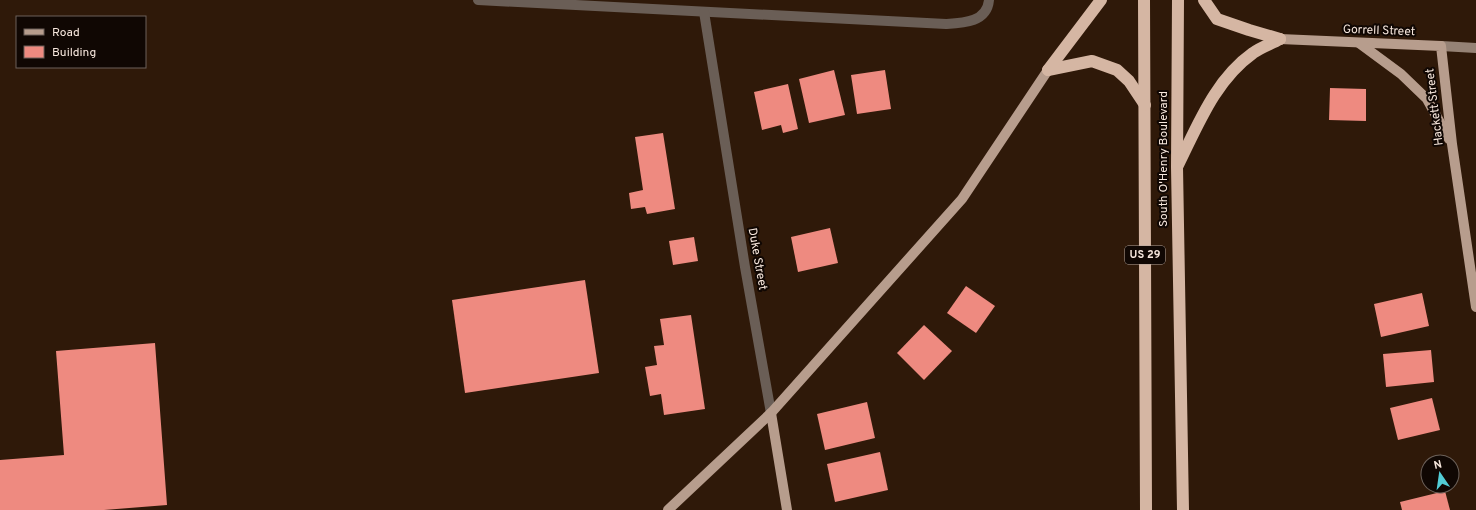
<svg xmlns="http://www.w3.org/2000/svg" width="1476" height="510" viewBox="0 0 1476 510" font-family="Overpass,sans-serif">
<rect width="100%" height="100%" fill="#2f1909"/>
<g fill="#ee8a80">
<path d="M834,70L845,115L809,123L799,79Z"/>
<path d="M885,70L891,109L857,114L851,75Z"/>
<path d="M788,84L798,129L783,133L781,125L762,130L754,92Z"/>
<path d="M1330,88L1366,89V121L1329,120Z"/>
<path d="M663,133L675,209L647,214L645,207L631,209L629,193L643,190L635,137Z"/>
<path d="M830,228L838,263L798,272L791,237Z"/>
<path d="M694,237L698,261L673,265L669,241Z"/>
<path d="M585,280L599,373L465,393L452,300Z"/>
<path d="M966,286L995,306L976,333L947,313Z"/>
<path d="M1422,293L1429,326L1381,337L1374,304Z"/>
<path d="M691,315L705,409L664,415L661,394L650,396L645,367L657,365L654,346L664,345L660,319Z"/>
<path d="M924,325L952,351L924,380L897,353Z"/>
<path d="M155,343L167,505L104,510H0V460L64,455L56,351Z"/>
<path d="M1431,350L1434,382L1386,387L1383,354Z"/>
<path d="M1432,398L1440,430L1398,440L1390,408Z"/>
<path d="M867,402L875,438L825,450L817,414Z"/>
<path d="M880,452L888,490L835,502L827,464Z"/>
<path d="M1445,491L1450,510H1402L1400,502Z"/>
</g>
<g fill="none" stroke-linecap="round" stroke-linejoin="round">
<g stroke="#6a5e56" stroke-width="10">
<path d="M478,0L946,24C964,23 987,22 989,0"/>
<path d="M704,12L745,267L771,413"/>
</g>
<path stroke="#958275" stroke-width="10" d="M1441,46L1476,48"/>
<g stroke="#b79d8d" stroke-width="10">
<path d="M1280,39L1441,46L1452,144L1476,307"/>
<path d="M1359,43L1401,74L1427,99L1449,139"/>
<path d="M771,413L787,510"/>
<path d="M668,510L771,413L962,199L1048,70"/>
</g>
<g stroke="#d5b6a3" stroke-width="12">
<path d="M1144,0L1146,510"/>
<path d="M1178,0L1177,167L1183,510"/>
<path d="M1204,0L1217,19L1249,30L1280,39"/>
<path d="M1048,70L1092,61L1117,70L1129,81L1145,105"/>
<path d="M1048,70L1101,0"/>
<path d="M1178,165C1198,125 1215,80 1253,53C1261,47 1271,44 1280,39"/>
</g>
</g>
<g text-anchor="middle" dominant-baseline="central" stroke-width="4" stroke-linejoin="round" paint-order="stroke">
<rect fill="#100703" stroke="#b2a49c" stroke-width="1" x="1125" y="246" width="40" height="18" rx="3"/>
<g font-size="11" font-weight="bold" fill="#f7e7dd">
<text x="1145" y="255">US 29</text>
</g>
<g font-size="12" fill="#f7e7dd" stroke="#100703">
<text transform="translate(1379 31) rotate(2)">Gorrell Street</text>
<text transform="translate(1435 107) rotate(-97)">Hackett Street</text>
<text transform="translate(1164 159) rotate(-90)">South O'Henry Boulevard</text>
<text transform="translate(757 259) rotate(80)">Duke Street</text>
</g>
</g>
<rect x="16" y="16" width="130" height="52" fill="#100703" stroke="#6c615a"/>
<rect x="24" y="29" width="20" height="6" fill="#b79d8d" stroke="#6c615a"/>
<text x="52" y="36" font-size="12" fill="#f7e7dd">Road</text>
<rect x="24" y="46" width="20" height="12" fill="#ee8a80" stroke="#6c615a"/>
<text x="52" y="56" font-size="12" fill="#f7e7dd">Building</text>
<g transform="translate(1440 474) rotate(347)"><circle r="19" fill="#100703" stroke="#6c615a"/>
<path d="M0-3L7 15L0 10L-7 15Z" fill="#52ccd6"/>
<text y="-6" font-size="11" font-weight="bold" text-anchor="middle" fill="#f7e7dd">N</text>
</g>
</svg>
